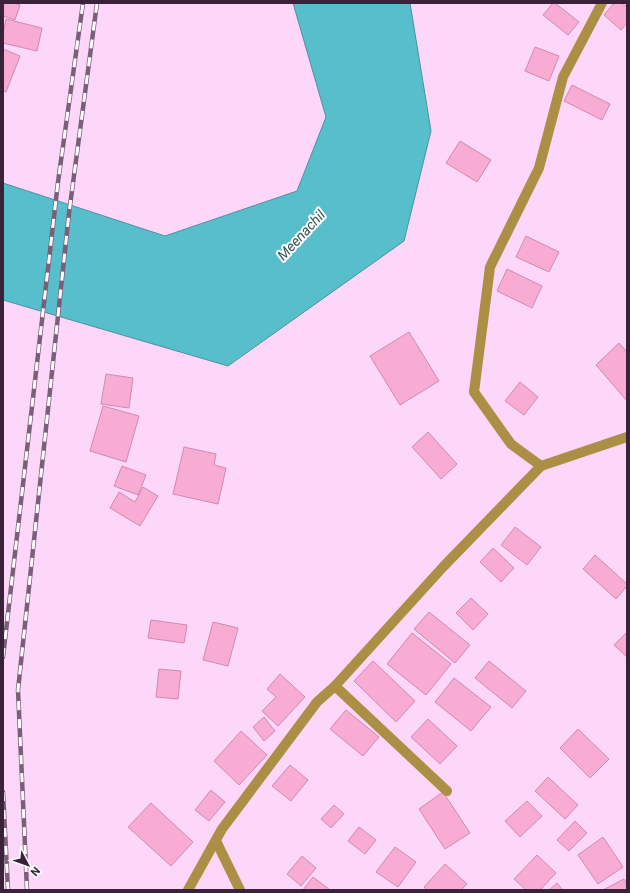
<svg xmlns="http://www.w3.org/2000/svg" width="630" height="893" viewBox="0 0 630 893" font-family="Roboto,sans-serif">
<rect width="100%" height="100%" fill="#fcd7fa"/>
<path fill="#57becc" stroke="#4e90a0" d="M293,3H410L431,131L404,241L228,366L3,300V183L165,236L297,191L326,117Z"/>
<g fill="#f8acd4" stroke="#d289af">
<path d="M3,3H14L20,5L15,20L3,16Z"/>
<path d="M553,3H555L579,22L568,35L543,15Z"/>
<path d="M614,3H622L627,7V23L621,30L604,15Z"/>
<path d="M6,19L42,28L37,51L3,43V34Z"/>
<path d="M535,47L559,56L549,81L525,71Z"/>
<path d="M3,49L20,56L6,92L3,91Z"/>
<path d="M572,85L610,104L602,120L564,101Z"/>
<path d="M460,141L491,160L477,182L446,163Z"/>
<path d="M526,236L559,252L549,272L516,257Z"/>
<path d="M507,269L542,286L532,308L497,291Z"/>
<path d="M409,332L439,381L400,405L370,356Z"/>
<path d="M619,343L627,352V401L596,365Z"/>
<path d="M106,374L133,378L129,408L101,404Z"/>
<path d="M520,382L538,397L524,415L505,401Z"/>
<path d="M103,406L139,416L126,462L90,451Z"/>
<path d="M428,432L457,464L441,479L412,447Z"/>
<path d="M184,447L216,454L214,465L226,468L218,504L173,494Z"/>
<path d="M122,466L146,475L138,495L114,486Z"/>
<path d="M143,487L158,496L140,526L110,508L119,492L135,502Z"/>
<path d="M515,527L541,547L527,565L501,545Z"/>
<path d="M493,548L514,568L501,582L480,562Z"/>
<path d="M595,555L627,584V586L616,599L583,569Z"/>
<path d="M471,598L488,614L473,630L456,613Z"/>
<path d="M429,612L470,645L455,663L414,629Z"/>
<path d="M151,620L187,625L184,643L148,638Z"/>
<path d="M213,622L238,628L228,666L203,660Z"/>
<path d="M627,632V657L614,645Z"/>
<path d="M412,633L451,664L426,695L387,664Z"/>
<path d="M373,661L415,701L396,722L354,681Z"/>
<path d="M489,661L526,691L512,708L475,678Z"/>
<path d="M159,669L181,671L178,699L156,697Z"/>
<path d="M280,674L305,697L278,726L262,711L276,697L267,689Z"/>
<path d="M454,678L491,707L471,731L435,702Z"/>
<path d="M346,710L379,737L363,756L330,729Z"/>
<path d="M264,717L275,731L264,741L253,727Z"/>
<path d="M428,719L457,746L440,764L411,737Z"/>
<path d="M578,729L609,759L590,778L560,748Z"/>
<path d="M241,731L267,755L239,785L214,761Z"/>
<path d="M290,765L308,780L291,801L272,786Z"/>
<path d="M548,777L578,805L565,819L535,791Z"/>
<path d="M211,790L225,802L209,821L195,810Z"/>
<path d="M443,792L470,833L445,849L419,809Z"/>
<path d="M527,801L542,816L520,837L505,821Z"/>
<path d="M151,803L193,842L171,866L128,827Z"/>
<path d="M334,805L344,814L331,828L321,819Z"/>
<path d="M575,821L587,833L569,851L557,840Z"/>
<path d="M359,827L376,840L365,854L348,841Z"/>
<path d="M603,837L623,867L598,884L578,855Z"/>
<path d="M395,847L416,862L398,887L376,872Z"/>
<path d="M537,855L556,873L540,890H526L514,879Z"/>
<path d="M302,856L316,868L301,886L287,874Z"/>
<path d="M445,864L467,884L461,890H427L424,887Z"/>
<path d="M313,877L330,890H303Z"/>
<path d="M624,879L627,885V890H603Z"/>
<path d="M557,883L563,890H549Z"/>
</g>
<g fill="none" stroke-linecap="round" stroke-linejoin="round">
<g stroke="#ac8e44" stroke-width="10">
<path d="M541,466L511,444L474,392L490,267L539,168L563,77L602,3"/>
<path d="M335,686L447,791"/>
<path d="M216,841L240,890"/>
<path d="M188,890L222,829L317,702L335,686L443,567L541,466L627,437"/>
</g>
<g stroke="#7b5f7a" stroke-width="4.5">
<g id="rail">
<path d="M3,657L58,182L83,3"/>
<path d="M3,792L8,890"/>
<path d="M27,890L18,690L69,213L97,3"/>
</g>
</g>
<use href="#rail" stroke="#fff" stroke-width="3" stroke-dasharray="9" stroke-linecap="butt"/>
</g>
<g text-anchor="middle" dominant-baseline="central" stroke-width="4" stroke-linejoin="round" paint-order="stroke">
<g font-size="14" font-style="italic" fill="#325256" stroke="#fff">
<text transform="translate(301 235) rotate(-47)">Meenachil</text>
</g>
</g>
<rect width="630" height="893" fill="none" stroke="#3a233a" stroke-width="8"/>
<g transform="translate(28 865) rotate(131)" stroke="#ffffff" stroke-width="3" paint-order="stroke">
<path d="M0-3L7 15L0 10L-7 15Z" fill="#3a233a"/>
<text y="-6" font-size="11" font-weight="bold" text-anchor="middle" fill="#3a233a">N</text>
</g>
</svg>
